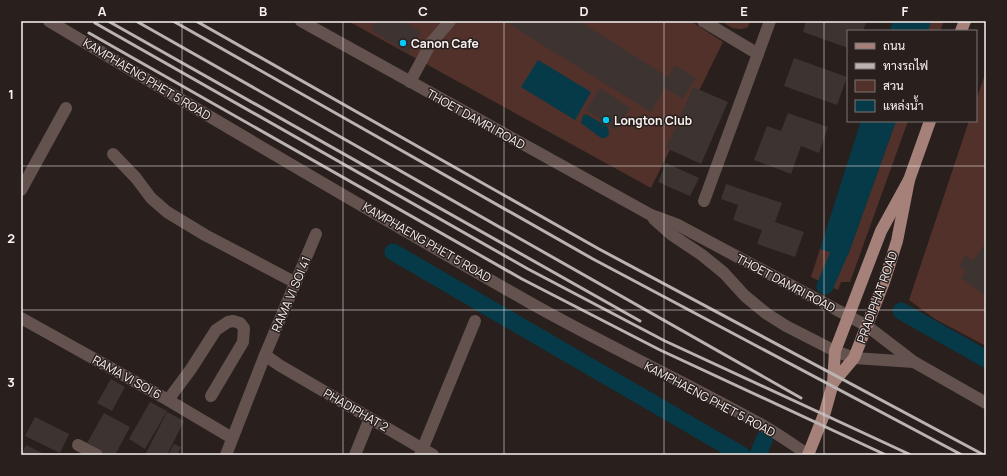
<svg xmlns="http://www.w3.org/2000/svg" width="1007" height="476" viewBox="0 0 1007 476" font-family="Manrope,Sarabun,sans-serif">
<rect width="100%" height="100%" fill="#29201e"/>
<g fill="#52312a">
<path d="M348,21H691L723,42L651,188Z"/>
<path d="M721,21H750L748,27C737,32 730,27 721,21Z"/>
<path d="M931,21H944L940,31H928Z"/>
<path d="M986,71V346L935,319L909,300L969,121H976V101Z"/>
<path d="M896,121H908L850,282H841L838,290L811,277L820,249L848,255Z"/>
</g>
<g fill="#063a48">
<path d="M893,21H931L928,31H890Z"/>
<path d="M538,60L591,92L575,120L521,87Z"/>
<path d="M586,114L608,127L609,135L605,138H601L581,123L583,116Z"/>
<path d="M861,121H896L848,255L842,256L820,249Z"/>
</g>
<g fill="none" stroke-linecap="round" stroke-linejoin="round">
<g stroke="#063a48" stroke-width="17">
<path d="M393,252L742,455"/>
<path d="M825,286L838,256L845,234"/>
<path d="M901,311L986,359"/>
<path d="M758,455L765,438"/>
</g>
</g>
<g fill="#3d3331">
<path d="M376,21H404L421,32L408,53L371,30Z"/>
<path d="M504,21H579L668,77L675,65L696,78L683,99L665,88L651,112Z"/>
<path d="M806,21H862L866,22L863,31H848V48L803,32Z"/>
<path d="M794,58L847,77L837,105L784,86Z"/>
<path d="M693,87L728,102L701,164L666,148Z"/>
<path d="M600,88L630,108L616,130L586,110Z"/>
<path d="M788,113L828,127L819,153L801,146L791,174L754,160L767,126L781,131Z"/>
<path d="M666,163L699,178L690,196L658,182Z"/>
<path d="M726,184L782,203L775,222L804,232L795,257L757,244L762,230L733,220L738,205L721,199Z"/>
<path d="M986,242V296L961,278L966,271L959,266L966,255L973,261Z"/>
<path d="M111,379L125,387L112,411L97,403Z"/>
<path d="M150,402L167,411L145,449L129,439Z"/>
<path d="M167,412L184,421L167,455H145Z"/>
<path d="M104,413L130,427L115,455H107L87,443Z"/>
<path d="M35,417L69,434L60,453L25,436Z"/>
<path d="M174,444L181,447L177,455H168Z"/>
<path d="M26,445L42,453L41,455H21Z"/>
</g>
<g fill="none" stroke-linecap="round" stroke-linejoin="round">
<g stroke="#64524e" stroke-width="12">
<path d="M49,21C208,116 367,210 527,301C601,343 679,379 753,420C773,430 790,443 809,455"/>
<path d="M301,21L651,215L678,225L867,326L914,362L986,403"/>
<path d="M703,21L758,54"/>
<path d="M410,82L431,43L450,21"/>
<path d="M113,154L136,178L151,198L167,212L205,235L296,283"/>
<path d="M21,190L66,108"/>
<path d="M704,201L770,21"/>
<path d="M654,219L672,235L702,255L724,273L745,296L767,314L786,326L835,351L854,358L914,362"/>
<path d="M21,318L168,400L232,438"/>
<path d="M265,355L279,365L433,455"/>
<path d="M168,400L191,369L216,330L228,322L233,321L240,323L244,328L243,342L211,396"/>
<path d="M78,445L97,455"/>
<path d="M226,455L265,355L316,234"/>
<path d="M355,455L370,418"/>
<path d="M420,455L475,321"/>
</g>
<g stroke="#a68179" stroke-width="12">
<path d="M961,31L965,21"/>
<path d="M833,383L854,358L884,282L897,241L909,180L930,121"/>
<path d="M808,455L825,412L833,383L835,351L881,231L909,180"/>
</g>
<g stroke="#bab3b1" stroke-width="3">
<path d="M108,21L640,321"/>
<path d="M136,21L801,398"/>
<path d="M173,21L593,259L962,455"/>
<path d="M196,21L599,249L984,455"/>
<path d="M95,23L528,269L665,341L911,455"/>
<path d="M89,33L522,279L660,350L886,455"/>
</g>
</g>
<path fill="none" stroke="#f8f2f1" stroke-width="1" stroke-opacity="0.55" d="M182,21V455M343,21V455M504,21V455M664,21V455M824,21V455M21,166H986M21,310H986"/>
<g fill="#03cbf9" stroke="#29201e" stroke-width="1.5">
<circle cx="403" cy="43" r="4"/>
<circle cx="606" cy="120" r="4"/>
</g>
<g text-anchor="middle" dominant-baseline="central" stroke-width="3" stroke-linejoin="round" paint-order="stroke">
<g font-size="12" font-weight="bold" fill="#f8f2f1" stroke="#29201e" text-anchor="start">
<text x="411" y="43">Canon Cafe</text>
<text x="614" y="120">Longton Club</text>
</g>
<g font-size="12" fill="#f8f2f1" stroke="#29201e">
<text transform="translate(147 79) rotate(31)">KAMPHAENG PHET 5 ROAD</text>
<text transform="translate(476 119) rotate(29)">THOET DAMRI ROAD</text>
<text transform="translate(427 242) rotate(30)">KAMPHAENG PHET 5 ROAD</text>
<text transform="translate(786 283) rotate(28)">THOET DAMRI ROAD</text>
<text transform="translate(291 294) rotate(-67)">RAMA VI SOI 41</text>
<text transform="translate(877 297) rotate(-70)">PRADIPHAT ROAD</text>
<text transform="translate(127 377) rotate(29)">RAMA VI SOI 6</text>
<text transform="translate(710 399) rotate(28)">KAMPHAENG PHET 5 ROAD</text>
<text transform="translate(356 410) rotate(30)">PHADIPHAT 2</text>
</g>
</g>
<rect width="1007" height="476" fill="none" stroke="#29201e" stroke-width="44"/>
<rect x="847" y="30" width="130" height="92" fill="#29201e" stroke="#7c7472"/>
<rect x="855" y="43" width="20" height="6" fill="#a68179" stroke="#7c7472"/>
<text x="883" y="50" font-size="12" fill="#f8f2f1">ถนน</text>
<rect x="855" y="63" width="20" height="6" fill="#bab3b1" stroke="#7c7472"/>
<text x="883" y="70" font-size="12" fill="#f8f2f1">ทางรถไฟ</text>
<rect x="855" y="80" width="20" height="12" fill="#52312a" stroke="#7c7472"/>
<text x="883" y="90" font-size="12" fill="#f8f2f1">สวน</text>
<rect x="855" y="100" width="20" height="12" fill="#063a48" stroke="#7c7472"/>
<text x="883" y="110" font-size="12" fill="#f8f2f1">แหล่งน้ำ</text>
<rect x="22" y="22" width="963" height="432" fill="none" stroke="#f8f2f1" stroke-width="1.5"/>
<g font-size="13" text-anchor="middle" font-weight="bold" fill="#f8f2f1">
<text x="102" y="16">A</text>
<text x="263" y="16">B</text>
<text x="423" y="16">C</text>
<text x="584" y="16">D</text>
<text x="744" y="16">E</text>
<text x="905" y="16">F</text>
<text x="11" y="99">1</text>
<text x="11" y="243">2</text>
<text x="11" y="387">3</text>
</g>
</svg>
